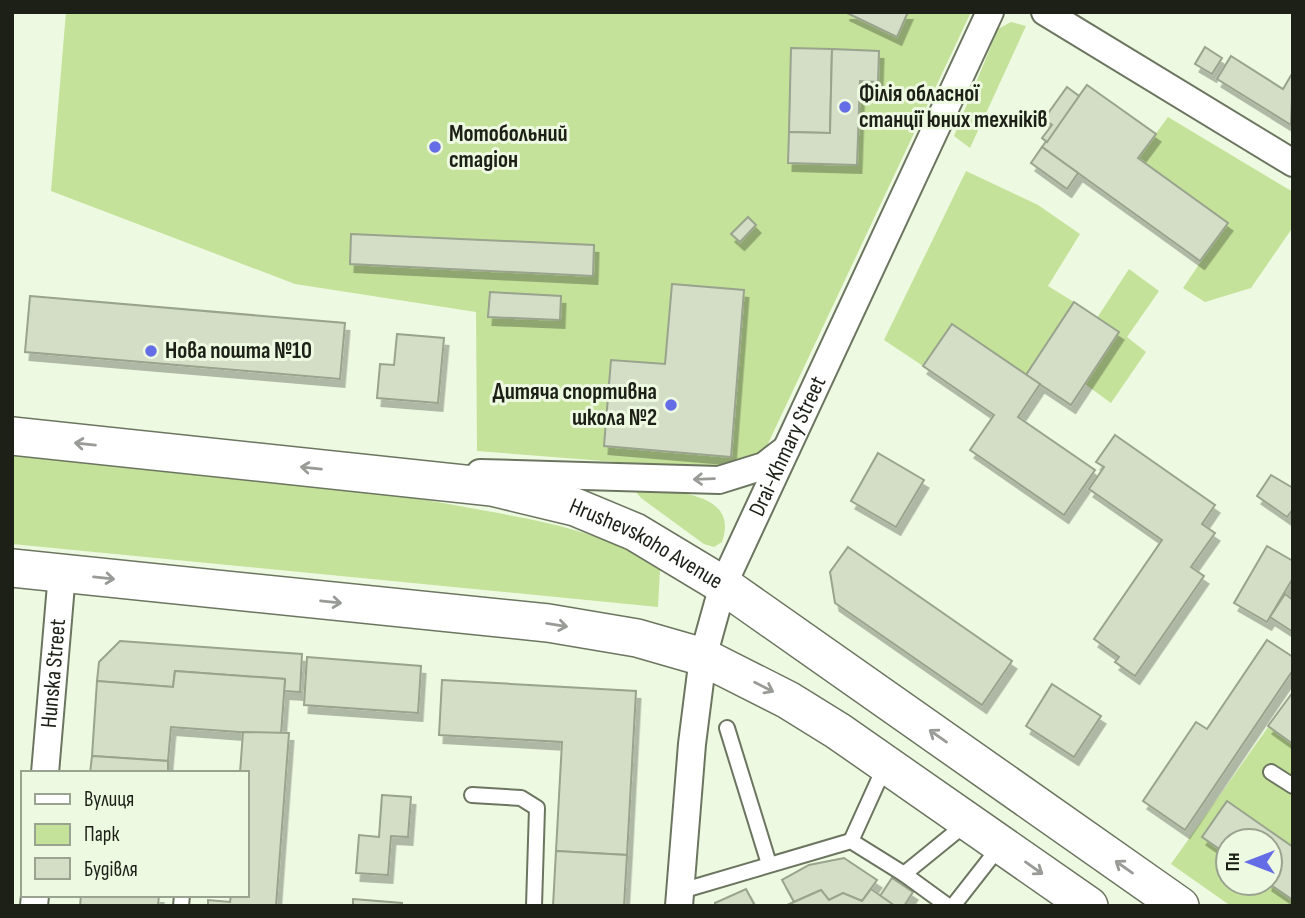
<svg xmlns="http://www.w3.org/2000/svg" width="1305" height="918" viewBox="0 0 1305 918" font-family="'Sofia Sans Condensed',sans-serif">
<defs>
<filter id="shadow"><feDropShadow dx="4.5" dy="8" stdDeviation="0" flood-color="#0004"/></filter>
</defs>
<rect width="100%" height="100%" fill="#eef9e1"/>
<g fill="#c4e299" fill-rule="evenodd">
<path d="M66,12H971L765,450L719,470L477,451L476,312L295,284L51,191Z"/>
<path d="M1011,22L1026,26L970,148L954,136L998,29Z"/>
<path d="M1168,117L1293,192V227L1251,288L1205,302L1183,288L1227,223L1138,158Z"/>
<path d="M966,171L1038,205L1080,234L1048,286L1074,302L1026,375L952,324L923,366L884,340Z"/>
<path d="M1129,269L1159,291L1127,337L1146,352L1111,403L1085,384L1119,333L1097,318Z"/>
<path d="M12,455C169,470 326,480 481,510C541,521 609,532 660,570L658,607L12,544Z"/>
<path d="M640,488C671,492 740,491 722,542L714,547L704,544L641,498L636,492Z"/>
<path d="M1293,692V906H1231L1171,864ZM1228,841H1270V883H1228Z"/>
</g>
<g fill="#d4dec7" stroke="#99a38d" stroke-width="2" filter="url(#shadow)">
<path d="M845,12H908L897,37Z"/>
<path d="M1205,47L1222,58L1212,74L1195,64Z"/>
<path d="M791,48L832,49L830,133L789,132Z"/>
<path d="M832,49L879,51L878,82L860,81L857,165L788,163L789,132L830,133Z"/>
<path d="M1231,56L1283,89L1293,72L1291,125L1217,79Z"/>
<path d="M1087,85L1156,134L1138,158L1228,223L1200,261L1042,147Z"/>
<path d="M1067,87L1079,96L1047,142L1042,138L1052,125L1044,119Z"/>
<path d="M1042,147L1078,173L1067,189L1031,163Z"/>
<path d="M748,217L756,225L740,242L731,234Z"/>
<path d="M351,234L594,245L593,276L350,264Z"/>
<path d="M672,284L744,290L731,457L604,446L611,360L665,364Z"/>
<path d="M490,292L561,296L560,320L488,317Z"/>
<path d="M30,296L345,323L340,379L25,352Z"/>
<path d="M1074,302L1119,332L1071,405L1026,375Z"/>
<path d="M952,324L1040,384L1018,417L1095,470L1064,515L970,450L994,415L923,366Z"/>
<path d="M397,334L444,338L438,403L377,398L380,364L394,365Z"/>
<path d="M1115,435L1215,505L1202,524L1215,533L1191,567L1204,576L1135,676L1115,662L1119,657L1094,639L1162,540L1089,489L1104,467L1096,462Z"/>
<path d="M878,453L924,480L896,527L851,501Z"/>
<path d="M1271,475L1293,488V509L1287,517L1257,496Z"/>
<path d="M1267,546L1293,561V578L1267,622L1234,603Z"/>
<path d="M848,547L1012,661L982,705L835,603L830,572Z"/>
<path d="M1285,594L1293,600V632L1270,617Z"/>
<path d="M1267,640L1293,657V670L1185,830L1143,801L1196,722L1207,729Z"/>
<path d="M120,641L302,654L300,692L284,691L285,679L175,671L173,687L97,681L99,662Z"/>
<path d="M307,657L421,666L418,713L304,705Z"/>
<path d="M175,671L285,679L281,735L171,727L168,761L92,756L97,681L173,687Z"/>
<path d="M442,680L636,691L627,855L556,851L562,742L439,735Z"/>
<path d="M1052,684L1101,716L1074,757L1026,726Z"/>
<path d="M1293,692V744L1268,726Z"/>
<path d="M243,732L289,733L276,906H208V900L230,902L231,895H247V773H240Z"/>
<path d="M92,756L168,761V773H90Z"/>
<path d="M382,795L411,797L408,837L391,836L388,875L356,873L359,835L379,837Z"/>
<path d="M1227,801L1293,847V900L1268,883L1270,841H1228V855L1202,837Z"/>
<path d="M556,851L627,855L624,906H553Z"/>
<path d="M844,858L877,880L862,901L843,893L829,900L821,890L794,902L782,880L809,865Z"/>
<path d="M892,878L913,892L904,906H895L880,896Z"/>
<path d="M746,889L755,906H715V903Z"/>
<path d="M871,889L895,906H785L821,890L829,900L843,893L862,901Z"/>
<path d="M81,895H159L158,906H80Z"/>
<path d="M353,899L402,903V906H353Z"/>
</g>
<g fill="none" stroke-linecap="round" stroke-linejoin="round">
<g stroke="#6c7560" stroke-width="18">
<g id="service">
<path d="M727,728L769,864"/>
<path d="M1271,772L1293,786"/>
<path d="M472,795L521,798L537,808L534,906"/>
<path d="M851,841L885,766"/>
<path d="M904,874L968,822"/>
<path d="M681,891L851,841L904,874L948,906"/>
<path d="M181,906L182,895"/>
<path d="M953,906L1000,846"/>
</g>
</g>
<g stroke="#6c7560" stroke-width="30">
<g id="minor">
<path d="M1045,12L1293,163"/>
<path d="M480,473L719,480L764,466L786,449"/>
<path id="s1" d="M45,773L62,573"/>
<path d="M34,906L35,895"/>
<path id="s2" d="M679,906L692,744L703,657L723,585L990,12"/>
</g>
</g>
<g stroke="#6c7560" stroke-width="40">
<g id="secondary">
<path id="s3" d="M12,436L492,487L575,507L635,532L723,585L1180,906"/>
<path d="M12,568L548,623L637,638L703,657L788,700L838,731L1089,906"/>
</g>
</g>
<use href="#service" stroke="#fff" stroke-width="14"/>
<use href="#minor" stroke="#fff" stroke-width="26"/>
<use href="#secondary" stroke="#fff" stroke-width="37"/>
</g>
<defs><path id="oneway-shaft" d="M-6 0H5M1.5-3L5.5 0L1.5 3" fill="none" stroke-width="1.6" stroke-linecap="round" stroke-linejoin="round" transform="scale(1.75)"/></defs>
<g stroke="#999b97">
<use href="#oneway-shaft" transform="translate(85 444) rotate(-174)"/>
<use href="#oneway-shaft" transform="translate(311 468) rotate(-174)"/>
<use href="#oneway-shaft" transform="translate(704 479) rotate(178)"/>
<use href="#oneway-shaft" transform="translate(104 578) rotate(6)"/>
<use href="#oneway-shaft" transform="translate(331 602) rotate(6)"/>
<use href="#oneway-shaft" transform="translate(557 625) rotate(9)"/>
<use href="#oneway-shaft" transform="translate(764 687) rotate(27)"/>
<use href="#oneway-shaft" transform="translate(938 736) rotate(-145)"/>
<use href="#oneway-shaft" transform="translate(1124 867) rotate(-145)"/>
<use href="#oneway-shaft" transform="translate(1034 868) rotate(35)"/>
</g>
<g fill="#656de6" stroke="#eef9e1" stroke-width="2.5">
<circle cx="845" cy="107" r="7"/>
<circle cx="435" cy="147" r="7"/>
<circle cx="151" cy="351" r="7"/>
<circle cx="671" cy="405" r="7"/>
</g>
<g text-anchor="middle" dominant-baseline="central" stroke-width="6" stroke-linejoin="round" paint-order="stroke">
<g font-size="23" font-weight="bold" fill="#1c2017" stroke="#eef9e1" text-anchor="start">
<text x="859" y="94">Філія обласної<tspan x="859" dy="26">станції юних техніків</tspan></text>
<text x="449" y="134">Мотобольний<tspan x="449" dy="26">стадіон</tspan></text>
<text x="165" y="351">Нова пошта №10</text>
<text x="657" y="392" text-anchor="end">Дитяча спортивна<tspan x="657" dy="26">школа №2</tspan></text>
</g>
<g font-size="23" fill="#1c2017" stroke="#eef9e1">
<text stroke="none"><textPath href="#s2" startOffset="478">Drai-Khmary Street</textPath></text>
<text stroke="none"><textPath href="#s3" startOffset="648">Hrushevskoho Avenue</textPath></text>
<text stroke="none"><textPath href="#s1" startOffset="100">Hunska Street</textPath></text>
</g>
</g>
<rect width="1305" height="918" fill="none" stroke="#1c2017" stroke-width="28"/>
<rect x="21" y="771" width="228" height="126" fill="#eef9e1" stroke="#9aa290" stroke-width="2"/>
<rect x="35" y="794" width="35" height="10" fill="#ffffff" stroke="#9aa290" stroke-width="2"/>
<text x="84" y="806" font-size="21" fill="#1c2017">Вулиця</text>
<rect x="35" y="824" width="35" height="21" fill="#c4e299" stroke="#9aa290" stroke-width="2"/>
<text x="84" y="841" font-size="21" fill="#1c2017">Парк</text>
<rect x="35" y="858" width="35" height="21" fill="#d4dec7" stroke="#9aa290" stroke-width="2"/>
<text x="84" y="876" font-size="21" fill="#1c2017">Будівля</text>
<g transform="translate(1249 862) rotate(270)"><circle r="33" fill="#eef9e1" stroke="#9aa290" stroke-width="2"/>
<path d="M0-5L12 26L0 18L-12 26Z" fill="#656de6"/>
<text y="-10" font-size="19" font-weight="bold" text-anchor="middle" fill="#1c2017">Пн</text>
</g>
</svg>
